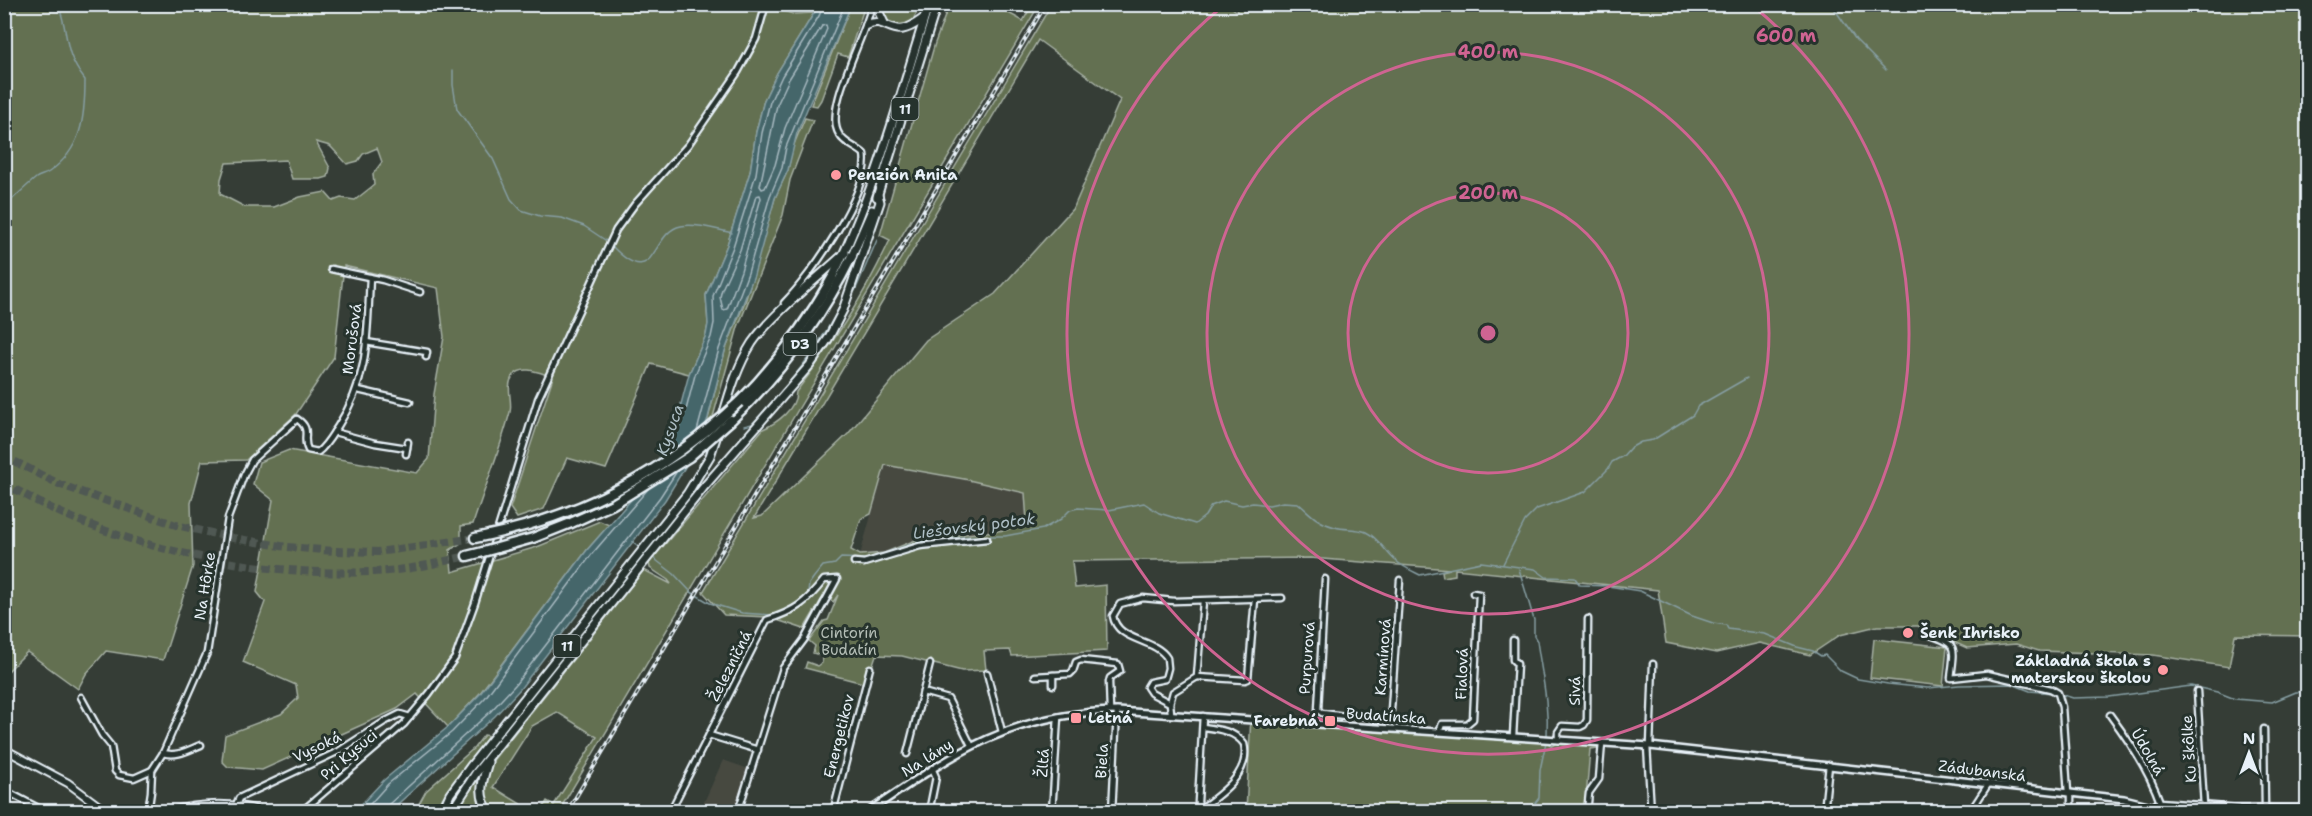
<svg xmlns="http://www.w3.org/2000/svg" width="2312" height="816" viewBox="0 0 2312 816" font-family="'Shantell Sans',sans-serif">
<rect width="100%" height="100%" fill="#353d36"/>
<filter id="ink" filterUnits="userSpaceOnUse"><feTurbulence type="fractalNoise" baseFrequency=".0167" numOctaves="2"/><feDisplacementMap in="SourceGraphic" scale="12" xChannelSelector="R" yChannelSelector="G"/><feConvolveMatrix kernelMatrix="1 2 1 2 8 2 1 2 1" color-interpolation-filters="sRGB"/></filter>
<g filter="url(#ink)">
<g fill="#474941">
<path d="M885,465L964,479L1026,493L1027,523L1006,530L990,532L918,539L884,553L860,555Z"/>
<path d="M723,760L749,769L735,811H700Z"/>
</g>
<g fill="#637051" stroke="#a6b0a4" stroke-width="1.5" fill-rule="evenodd">
<path d="M761,4L793,14L814,13L777,73L764,100L756,132L750,172L727,245L706,295L708,324L706,335L689,374L651,364L606,469L567,458L544,509L517,518L510,508L553,377C540,373 523,364 513,376C505,386 513,401 510,412C500,450 485,487 473,524L461,526V543L450,550L452,572L537,547L600,521L609,525L587,550L480,693L448,727L417,694L397,709L262,770L228,767L222,761L225,735L281,714L298,698L296,685L243,662L265,602L257,592L273,500L253,484L259,462L289,450L417,473L429,459L434,394L444,337L438,288L344,266L334,357L296,414L246,460L202,461L191,503L193,566L163,660L106,651L86,674L78,689L27,652L5,674V5ZM316,142L330,146L347,164L358,161L363,154L377,148L382,162L373,174L374,185L355,200L341,198L333,201L325,192L300,197L274,207H245L220,194L221,179L226,163L286,160L292,179H321L328,177L330,168Z"/>
<path d="M1228,4L1236,11L1242,4L2307,5V636L2235,635L2229,667L2153,655L2039,651L2016,644L1967,648L1918,626H1877L1840,635L1810,655L1760,643L1716,653L1666,643L1658,590L1455,569V575L1443,577L1442,571L1450,569L1310,558L1072,561L1075,588L1106,585L1107,651L1012,656L1010,650L984,651L986,670L962,671L902,656L876,655L872,667L867,666L863,683L805,668L807,662L818,666L822,663L823,656L813,653L815,646L809,641L824,621L828,620L838,595L833,602L827,596L821,600L804,629L768,617L724,615L703,592L1051,5ZM1038,40L1120,100L1074,207L995,294L926,340L848,434L762,516L754,518ZM885,465L964,479L1025,493L1027,522L1006,530L918,539L884,553L860,555L851,550L861,519L871,514Z"/>
<path d="M851,5H865L848,57L838,54L821,100L817,106L811,105Z"/>
<path d="M878,5H921L911,23C893,30 884,21 878,5Z"/>
<path d="M949,5H1004L1003,10L1023,21L1032,5H1039L559,811H541L547,801L554,805L597,737L557,712L532,726L493,787L532,811H494C480,795 483,776 494,759L644,570L671,584L668,580L650,568L649,563L763,429C777,423 796,409 796,392C834,342 863,298 890,240L880,235L935,43Z"/>
<path d="M805,118L813,120L790,180L783,215L738,327L713,417L707,423L725,351L746,299L775,198L788,170L792,149Z"/>
<path d="M1874,639L1947,647L1943,686L1870,678Z"/>
<path d="M1251,716L1491,733L1517,741H1545L1552,746C1563,736 1585,746 1599,746V748L1590,749L1585,811L1246,812Z"/>
<path d="M484,735L490,736L451,785L434,811H415L426,791L474,748Z"/>
<path d="M479,778V794L487,811L455,812Z"/>
</g>
<path fill="#45666b" stroke="#869ea3" stroke-width="1.5" d="M819,5H851L797,133L788,170L775,198L754,275L725,351L708,418L698,446L665,500L520,689L495,716L390,811L354,812L384,780L448,727L480,694L587,550L645,484L667,443L680,408L689,374L706,335L708,324L706,295L727,245L750,172L756,132L764,100L777,73Z"/>
<g fill="none" stroke-linecap="round" stroke-linejoin="round">
<g stroke="#a7b9c0" stroke-width="1.5">
<path d="M826,25L827,29L785,128L775,165L765,188L762,189L760,186L777,105L789,79L822,26Z"/>
<path d="M760,195L761,198L741,271L727,309L723,310L720,297L722,289L740,250L756,196Z"/>
<path d="M697,431L719,349L748,273L770,196L782,168L786,147L845,4"/>
<path d="M669,452L686,410L695,375L711,337L714,323L713,296L733,247L756,174L762,133L770,102L782,76L819,16L824,4"/>
<path d="M363,812L388,784L452,732L485,698L592,554L648,489"/>
<path d="M386,812L388,805L490,712L515,685L660,497L677,471"/>
</g>
<g stroke="#869ea3" stroke-width="1.5">
<path d="M1831,4L1856,40L1886,70"/>
<path d="M453,70V85L457,109L493,159L511,199L521,210L540,216L562,218L584,226L608,242"/>
<path d="M4,207C15,197 25,187 36,178C40,175 45,175 49,172C82,149 85,118 85,80C62,51 70,35 58,4"/>
<path d="M611,245C657,294 650,232 681,226C696,223 718,230 732,233"/>
<path d="M855,291L877,240"/>
<path d="M744,426L752,424C788,385 823,345 845,295"/>
<path d="M633,542L641,548"/>
<path d="M652,557L674,574L691,592L710,603L742,613L772,615L788,609L803,598L808,593L809,584L814,577L823,566L835,564L841,558L867,559L920,541L972,536H1005L1043,529L1061,519L1070,510L1078,508L1109,510L1144,503L1159,513L1195,524L1205,516L1211,506L1224,501L1242,505L1253,503L1269,505L1283,502L1298,503C1310,513 1317,523 1335,527C1345,530 1357,528 1366,532C1379,538 1386,553 1396,561C1403,567 1412,571 1420,575L1481,562L1535,569L1546,577L1575,578L1580,585L1608,586L1640,591L1692,616L1713,623L1726,625L1728,629L1765,634L1797,647L1813,651L1821,656L1825,655L1841,671L1858,679L1888,684L1928,688L1959,685L2012,684L2030,691L2053,693"/>
<path d="M1503,564L1525,521L1537,509L1585,492L1608,469L1612,462L1623,456L1630,448L1641,442L1653,440L1693,415L1698,406L1747,378"/>
<path d="M1519,569L1534,620V636L1537,641C1542,676 1549,702 1547,738"/>
<path d="M2060,694L2073,698L2109,697L2191,686L2217,692L2235,699L2272,702L2296,692H2308"/>
<path d="M1528,812L1539,798L1540,770L1546,742"/>
</g>
<g stroke="#505853" stroke-width="8" stroke-dasharray="8 4" stroke-linecap="butt">
<path d="M4,456L61,485L176,525L233,538L287,547L334,551L378,552L475,538"/>
<path d="M4,483C22,493 39,503 57,511C152,555 283,579 387,571C414,569 441,562 467,556"/>
</g>
<g stroke="#e8f1f8" stroke-width="9">
<g id="minor">
<path d="M331,269L383,280L420,292"/>
<path d="M784,303C810,277 871,191 864,154C857,147 844,144 839,134C823,109 866,36 872,4"/>
<path d="M366,342L427,352L426,357"/>
<path d="M358,390L410,402"/>
<path d="M334,432L375,443L407,448"/>
<path d="M406,454L408,442"/>
<path d="M854,562L864,563L920,546L987,539"/>
<path d="M1325,579L1318,710L1322,713L1345,716L1352,714L1378,719L1388,717L1391,710L1400,580"/>
<path d="M1925,633C1958,645 1955,644 1951,678L1987,674L2051,689L2058,693L2062,707L2068,793"/>
<path d="M987,673L1002,732"/>
<path d="M1053,675V685"/>
<path d="M1035,676L1070,674L1073,671L1076,662L1081,660L1118,664L1120,671L1110,678L1109,682L1110,711"/>
<path d="M1197,677L1245,680L1248,679L1255,599"/>
<path d="M2197,691L2204,806"/>
<path d="M923,692L948,699L971,745"/>
<path d="M81,697L102,735L111,746L115,771L119,775L134,778L152,770"/>
<path d="M1170,703L1151,693L1147,687L1150,682L1165,679L1168,668L1167,658C1155,638 1117,642 1113,616L1120,604L1143,598L1174,601L1282,598"/>
<path d="M1171,713L1170,703L1173,692L1197,677L1203,601"/>
<path d="M2110,715C2130,742 2149,771 2160,802"/>
<path d="M2264,729L2265,808"/>
<path d="M1439,732L1442,724H1467L1473,719L1479,594L1473,593"/>
<path d="M709,735L758,750"/>
<path d="M1513,736L1517,664L1513,660V640"/>
<path d="M1558,740V732L1562,726L1580,727L1584,725L1587,720L1588,619"/>
<path d="M1647,746L1651,812"/>
<path d="M1650,746L1653,664"/>
<path d="M163,753C178,757 188,750 201,745"/>
<path d="M907,754L930,664"/>
<path d="M4,790L46,812"/>
<path d="M236,805L239,798L339,751L384,722L400,714L410,717"/>
<path d="M2154,805L2160,802L2240,808L2308,809"/>
<path d="M4,807L13,812"/>
<path d="M1200,809C1221,794 1251,773 1244,744C1235,731 1218,729 1203,727"/>
<path d="M1200,811L1198,802L1203,716"/>
<path d="M148,812L151,792L152,770L163,753L207,653L228,518L244,475L252,460L297,419C313,430 301,437 308,450L318,452C326,446 332,435 338,426C370,377 367,333 370,277"/>
<path d="M301,812L404,724L429,694L455,658L475,603L538,399L616,230L635,204L688,145L738,72L756,39L766,4"/>
<path d="M670,812L767,620C795,611 806,603 824,580L837,579L804,640L783,668L738,812"/>
<path d="M833,812L870,668"/>
<path d="M929,812L936,777L932,768"/>
<path d="M1008,812V808"/>
<path d="M1052,812L1058,717"/>
<path d="M1112,812L1117,711"/>
<path d="M1587,812L1589,793L1599,779L1602,743"/>
<path d="M1824,812L1829,765"/>
<path d="M1973,812L1972,809L1989,783"/>
<path d="M2071,812V793"/>
</g>
</g>
<g stroke="#e8f1f8" stroke-width="10">
<path id="tertiary" d="M868,812C953,754 1010,713 1117,711L1650,746L2124,799L2176,812"/>
</g>
<g stroke="#e8f1f8" stroke-width="10">
<g id="secondary">
<path d="M4,749L68,783L107,812"/>
<path d="M166,812C198,804 233,801 264,812"/>
</g>
</g>
<g stroke="#e8f1f8" stroke-width="11">
<g id="primary">
<path d="M875,4L884,23"/>
<path d="M867,25C881,17 889,31 903,29C911,28 918,22 924,18"/>
<path d="M877,197L937,4"/>
<path d="M852,256L872,210"/>
<path d="M832,278C876,190 899,98 929,4"/>
<path d="M723,416C730,391 738,365 752,343C773,313 817,279 845,253"/>
<path d="M488,762C483,780 476,795 490,812"/>
<path d="M442,812L450,794L470,767L687,494L710,456L719,429"/>
<path d="M451,812L476,773L703,488L810,365L828,339L843,310L880,202L878,195"/>
</g>
</g>
<g stroke="#e8f1f8" stroke-width="13">
<g id="motorway">
<path d="M739,402C776,365 806,324 832,278"/>
<path d="M731,420C782,372 821,319 852,256"/>
<path d="M571,523L613,504"/>
<path d="M475,538L489,535"/>
<path d="M467,556L483,552"/>
</g>
</g>
<use href="#minor" stroke="#26332d" stroke-width="4.5"/>
<use href="#tertiary" stroke="#26332d" stroke-width="5"/>
<use href="#secondary" stroke="#26332d" stroke-width="6"/>
<use href="#primary" stroke="#26332d" stroke-width="7"/>
<use href="#motorway" stroke="#26332d" stroke-width="8"/>
<g stroke="#e8f1f8" stroke-width="4">
<path id="rail" d="M567,812L1046,4"/>
</g>
<use href="#rail" stroke="#26332d" stroke-width="1.5" stroke-dasharray="4.5" stroke-linecap="butt"/>
<g stroke="#e8f1f8" stroke-width="13" stroke-linecap="butt">
<g id="motorway-bridge">
<path d="M613,504L689,457L731,420"/>
<path d="M489,535C588,513 665,472 739,402"/>
<path d="M483,552L533,538L571,523"/>
</g>
</g>
<use href="#motorway-bridge" stroke="#26332d" stroke-width="8"/>
</g>
</g>
<g fill="none" stroke="#cf6492" stroke-width="3">
<circle cx="1488" cy="333" r="140"/>
<circle cx="1488" cy="333" r="281"/>
<path d="M1753 6A421 421 0 1 1 1223 6"/>
</g>
<g fill="#ff9aa2" stroke="#26332d" stroke-width="2">
<circle cx="836" cy="175" r="6"/>
<circle cx="1908" cy="633" r="6"/>
<circle cx="2163" cy="670" r="6"/>
<rect x="1070" y="712" width="12" height="12" rx="3"/>
<rect x="1324" y="715" width="12" height="12" rx="3"/>
</g>
<g text-anchor="middle" dominant-baseline="central" stroke-width="6" stroke-linejoin="round" paint-order="stroke">
<g fill="#26332d" stroke="#aeb8bb" stroke-width="1.5">
<rect x="891.5" y="98" width="27" height="22" rx="4.5"/>
<rect x="783.5" y="333" width="33" height="22" rx="4.5"/>
<rect x="553.5" y="635" width="27" height="22" rx="4.5"/>
</g>
<g font-size="14" font-weight="bold" fill="#e8f1f8">
<text x="905" y="109">11</text>
<text x="800" y="344">D3</text>
<text x="567" y="646">11</text>
</g>
<g font-size="15" font-weight="bold" fill="#e8f1f8" stroke="#26332d" text-anchor="start">
<text x="848" y="175">Penzión Anita</text>
<text x="1920" y="633">Šenk Ihrisko</text>
<text x="2151" y="661" text-anchor="end">Základná škola s<tspan x="2151" dy="17">materskou školou</tspan></text>
<text x="1088" y="718">Letná</text>
<text x="1318" y="721" text-anchor="end">Farebná</text>
</g>
<g font-size="15" fill="#e8f1f8" stroke="#26332d">
<text transform="translate(352 339) rotate(-83)">Morušová</text>
<text transform="translate(205 586) rotate(-81)">Na Hôrke</text>
<text transform="translate(1383 657) rotate(-86)">Karmínová</text>
<text transform="translate(1307 658) rotate(-86)">Purpurová</text>
<text transform="translate(730 666) rotate(-63)">Železničná</text>
<text transform="translate(1462 674) rotate(-88)">Fialová</text>
<text transform="translate(1575 691) rotate(-89)">Sivá</text>
<text transform="translate(1386 716) rotate(4)">Budatínska</text>
<text transform="translate(839 736) rotate(-76)">Energetikov</text>
<text transform="translate(317 747) rotate(-26)">Vysoká</text>
<text transform="translate(2189 749) rotate(-94)">Ku škôlke</text>
<text transform="translate(2148 752) rotate(60)">Údolná</text>
<text transform="translate(349 755) rotate(-40)">Pri Kysuci</text>
<text transform="translate(927 758) rotate(-32)">Na lány</text>
<text transform="translate(1102 761) rotate(-87)">Biela</text>
<text transform="translate(1043 763) rotate(-86)">Žltá</text>
<text transform="translate(1982 771) rotate(7)">Zádubanská</text>
</g>
<g font-size="15" fill="#b3bdb5" stroke="#26332d">
<text x="849" y="633">Cintorín<tspan x="849" dy="17">Budatín</tspan></text>
</g>
<g font-size="16" font-style="italic" fill="#afc0c7" stroke="#26332d">
<text transform="translate(670 430) rotate(-71)">Kysuca</text>
<text transform="translate(974 526) rotate(-7)">Liešovský potok</text>
</g>
</g>
<circle cx="1488" cy="333" r="9" fill="#cf6492" stroke="#26332d" stroke-width="3"/>
<g font-size="18" text-anchor="middle" font-weight="bold" fill="#cf6492" stroke="#26332d" stroke-width="6" stroke-linejoin="round" paint-order="stroke">
<text x="1786" y="42">600 m</text>
<text x="1488" y="58">400 m</text>
<text x="1488" y="199">200 m</text>
</g>
<rect width="2312" height="816" fill="none" stroke="#26332d" stroke-width="24"/>
<rect x="12" y="12" width="2288" height="792" fill="none" stroke="#e8f1f8" stroke-width="2" filter="url(#ink)"/>
<g transform="translate(2249 753)" stroke="#26332d" stroke-width="4.5" paint-order="stroke">
<path d="M0-4.5L10 22L0 15L-10 22Z" fill="#e8f1f8"/>
<text y="-9" font-size="16" font-weight="bold" text-anchor="middle" fill="#e8f1f8">N</text>
</g>
</svg>
